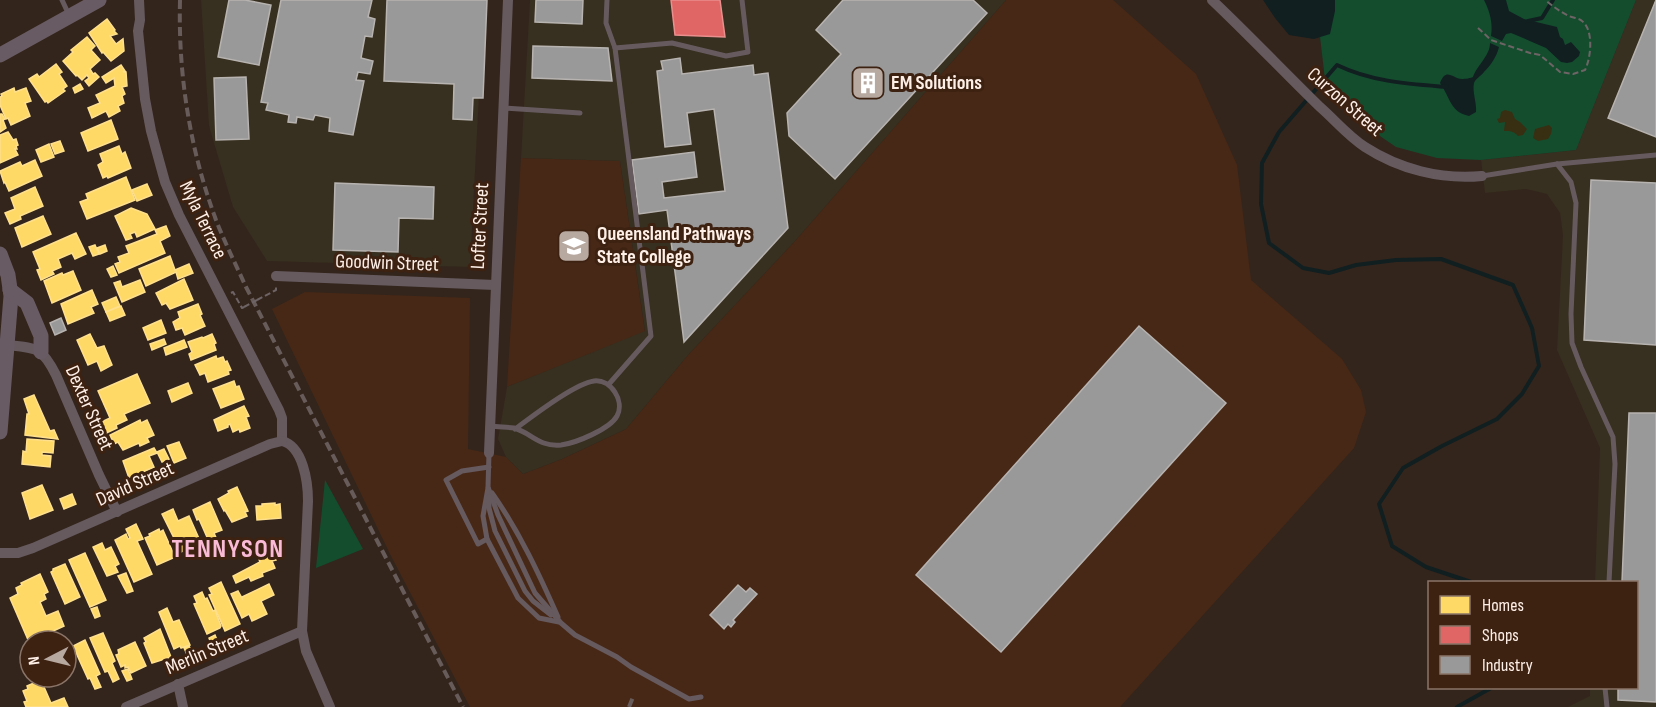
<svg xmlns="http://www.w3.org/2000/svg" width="1656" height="707" viewBox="0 0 1656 707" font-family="'Sofia Sans Condensed',sans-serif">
<rect width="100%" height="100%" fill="#33251c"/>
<g fill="#472816">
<path d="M1006,0H1113L1196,74L1237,165L1251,280L1342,359L1361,390L1366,412L1354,448L1120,707H470L390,554L272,309L305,292L470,298L468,449L506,457L523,474L562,459L626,429L688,355L795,241Z"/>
<path d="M521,158L620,161L645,332L507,387Z"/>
</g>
<g fill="#372f1f">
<path d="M201,0H484L470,267L267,261L233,207L209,126Z"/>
<path d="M530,0H1006L795,241L688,355L626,429L562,459L523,474L506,457L498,439L507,387L645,331L620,161L521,158Z"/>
<path d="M1636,0H1656V707H1568L1590,696V688H1636V582H1595L1600,448L1557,350L1563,235L1560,213L1547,194L1526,189L1485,193L1481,160L1576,150Z"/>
</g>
<g fill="#144d2e">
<path d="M1314,0H1636L1576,150L1481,160L1437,158L1396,147L1361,123L1326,88L1317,11Z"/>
<path d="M325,480L363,549L316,568Z"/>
</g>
<g fill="#382f12">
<path d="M1505,110L1512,112L1515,119L1520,122L1527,129L1523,135L1518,136C1513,131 1511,131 1504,131L1505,122L1499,123L1497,119L1500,118L1501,112Z"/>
<path d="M1549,125L1552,128L1551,134L1548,139L1538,141L1533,138L1535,129Z"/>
</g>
<g fill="#111f21">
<path d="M1263,0H1335V11L1330,34L1314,39L1289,35L1275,18Z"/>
<path d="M1484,0H1506L1509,11L1524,19L1557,27L1560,37L1563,39L1565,45L1571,42L1580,52L1579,56L1572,62L1567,63L1561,62L1546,48L1516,35L1511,33L1506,34L1502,41L1491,36C1493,23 1490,12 1484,0Z"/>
<path d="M1490,43L1499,47C1497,56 1491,65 1484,72C1481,76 1476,78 1474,83C1472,92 1477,103 1476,112L1469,116C1450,112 1450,97 1440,83C1446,67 1452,78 1462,79C1464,79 1472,78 1473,77C1477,65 1490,56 1490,43Z"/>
</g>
<g fill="#ffd966" stroke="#ffe08d" stroke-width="1.5">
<path d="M107,19L115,30L114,31L117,34L110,36L116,44L123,39L124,51L111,61L103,52L102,53L89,33Z"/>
<path d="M87,37L95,46L91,50L100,60L90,69L93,74L95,73L99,77L89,86L85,81L89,78L87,75L82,80L77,75L76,76L63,61L73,52L71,50Z"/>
<path d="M56,64L62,72L59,74L67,86L63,89L65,91L48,103L47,101L45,102L29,79L37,74L39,77Z"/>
<path d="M121,65L125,71L123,72H126L127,86L122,87L125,94L122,96L124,103L118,106L120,111L109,117L106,111L92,118L88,108L100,103L96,95L115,86L114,78L106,83L102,77Z"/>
<path d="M80,84L83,89L75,93L73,88Z"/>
<path d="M14,88L15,92L26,88L31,101L25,103L30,116L11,125L8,118L6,119L0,105V97L2,96L1,94Z"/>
<path d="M0,114H2L5,119L3,120L6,128L0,132Z"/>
<path d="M111,120L118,139L88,151L81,133Z"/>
<path d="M8,132L13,140L16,139L18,145L16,146L17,149H15L18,155L0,163V135Z"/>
<path d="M60,141L64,151L55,154L51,144Z"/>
<path d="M49,144L54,157L41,162L36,150Z"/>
<path d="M119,146L122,154L125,152L131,168L108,178L107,176L103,178L98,165L103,162L100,154Z"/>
<path d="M35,160L42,176L9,191L5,182L4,183L0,171L20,162L22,166Z"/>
<path d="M126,177L135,200L87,219L80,202L88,199L86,194Z"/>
<path d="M147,184L152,195L137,201L132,190Z"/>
<path d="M35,187L43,206L20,216L21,219L10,224L5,213L15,209L11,198Z"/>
<path d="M131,208L147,214L155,229L137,237L135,232L130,234L132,238L126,240L115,216Z"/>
<path d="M43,216L51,234L22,247L15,228Z"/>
<path d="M166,226L170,236L160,241L165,253L119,273L115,264L120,262L118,257L129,253L126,246L157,234L155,230Z"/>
<path d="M76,233L86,254L75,259L72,253L58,259L61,267L52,271L54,274L41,280L37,270L40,269L33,252Z"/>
<path d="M95,245L99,254L93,256L89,247Z"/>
<path d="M105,245L107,251L100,254L97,248Z"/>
<path d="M170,256L175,270L189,264L193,273L178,279L176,272L146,286L139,269Z"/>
<path d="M113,266L117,275L111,277L107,269Z"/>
<path d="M73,271L81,290L52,303L44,281L62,273L63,275Z"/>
<path d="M184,279L193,300L170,309L166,303L162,305L156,293Z"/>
<path d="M140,280L145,292L122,302L114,283L120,281L122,287Z"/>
<path d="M92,290L98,304L91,307L94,313L68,324L61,304Z"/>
<path d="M116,297L120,306L106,312L102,303Z"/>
<path d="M198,304L202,314L200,315L205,326L185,335L182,328L176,330L173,322L180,318L178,312Z"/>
<path d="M121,306L125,315L110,321L106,312Z"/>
<path d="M161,320L166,333L148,340L143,328Z"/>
<path d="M90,334L97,348L104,346L112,365L101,371L97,361L88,365L77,340Z"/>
<path d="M212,334L216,343L214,344L216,350L191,360L189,354L192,352L188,342L202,337L203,338Z"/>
<path d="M164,339L166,344L152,350L150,344Z"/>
<path d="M184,340L187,347L166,355L164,348Z"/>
<path d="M216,356L217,359L223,357L225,362L227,361L231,370L228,371L229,374L208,382L205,373L200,375L195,365Z"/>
<path d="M137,374L150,403L124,414L127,420L116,425L117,428L102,435L97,424L110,418L98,391Z"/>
<path d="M234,381L236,387L239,386L244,399L221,408L213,389Z"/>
<path d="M188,383L192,393L172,402L168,391Z"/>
<path d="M34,395L50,431L54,430L58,439L25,435L27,414H29L24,399Z"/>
<path d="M244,406L249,416L246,417L250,428L240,432L239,429L233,432L230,424L228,425V427L218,431L214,420Z"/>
<path d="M140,420L141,423L147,420L154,435L147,438L149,442L140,446L139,443L123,450L118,442L114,444L110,435Z"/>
<path d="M27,439L54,441L53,453L42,452V455L51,456L50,467L22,464L23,451L26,452Z"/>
<path d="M179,442L186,458L174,463L167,446Z"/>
<path d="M154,448L157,453L149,456L154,467L129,478L123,461Z"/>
<path d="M164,449L169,459L162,462L157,452Z"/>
<path d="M42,485L53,510L30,519L22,493Z"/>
<path d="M237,487L248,511L245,512L247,516L232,522L225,510L224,511L218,499L229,493L228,491Z"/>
<path d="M72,494L76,504L64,509L60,499Z"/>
<path d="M210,502L222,530L214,533L217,540L210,544L199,519L197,520L193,510Z"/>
<path d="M275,503V505L280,504L281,518L257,520L256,506H262V504Z"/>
<path d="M173,509L178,521L189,516L201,543L181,552L162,514Z"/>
<path d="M136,524L143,539L137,541L152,574L134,582L115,540L126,534L128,539L130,538L126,529Z"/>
<path d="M159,529L160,532L163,530L175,557L157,565L145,538L150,536L149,534Z"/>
<path d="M102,543L105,550L111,547L119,564L115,566L118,572L107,576L93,547Z"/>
<path d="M272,551L276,560L272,561L275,568L262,573L263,576L251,581L249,577L236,583L233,576L260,562L258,557Z"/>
<path d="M85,553L106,600L90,607L69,560Z"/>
<path d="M65,564L80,597L65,604L51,572L53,571V569Z"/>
<path d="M126,573L133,591L127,593L118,576Z"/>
<path d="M40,574L48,592L44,594L46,599L40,602L46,616L58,611L64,626L29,642L10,598L18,594L16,588L22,585L21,583Z"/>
<path d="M221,582L240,624L225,631L209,595L212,594L209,588Z"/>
<path d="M269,584L274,595L261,601L267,614L252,621L249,614L242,618L231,594L238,591L242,598V597Z"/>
<path d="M202,592L205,599L207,598L213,611L215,610L221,626L220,628L207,634L194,604L197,603L194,596Z"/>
<path d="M97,607L100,616L95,618L91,609Z"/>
<path d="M167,608L173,622L179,620L190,645L181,648L180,646L174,649L159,612Z"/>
<path d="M160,629L171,657L152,663L144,643L146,642L144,638Z"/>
<path d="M103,633L115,661L112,663L119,679L113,682L108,671L105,672L90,638Z"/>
<path d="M215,635L219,645L213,648L209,638Z"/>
<path d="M85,640L100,674L96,676L101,687L95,689L90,678L88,679L73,646Z"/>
<path d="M135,642L146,666L131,673L128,667L125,668V665L121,667L116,655L119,654L118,650Z"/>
<path d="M189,646L194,656L189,659L184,648Z"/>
<path d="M128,669L132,679L127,681L122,671Z"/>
<path d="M41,680L51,703L64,698L68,707H26L24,702L27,701L23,691L28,689L27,686Z"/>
</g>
<path fill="#e06666" stroke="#e98f8d" stroke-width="1.5" d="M671,0H720L725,37L675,35Z"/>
<g fill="#999" stroke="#b7b3b0" stroke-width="1.5">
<path d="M229,0H245L271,5L259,65L218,57Z"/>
<path d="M281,0H372L368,17L375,19L372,37L365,36L361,58L373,61L370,74L358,72L356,80L364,81L353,135L329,131L330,118L315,115L313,120L297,117L296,123L288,122L289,115L266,110L268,103L261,102Z"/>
<path d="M387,0H487L483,98H473L472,120L453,119L454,84L384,81Z"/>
<path d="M536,0H583L582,24L535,22Z"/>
<path d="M843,0H973L987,13L835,179L789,136L787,113L841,54L816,30Z"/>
<path d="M1656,0V137L1608,118Z"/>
<path d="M533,46L608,48L612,81L532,78Z"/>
<path d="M680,58L682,74L753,65L754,75L768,73L788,228L684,342L667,210L639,214L632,160L694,152L697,177L662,182L664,198L725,191L714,109L687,113L691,144L665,147L657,71L663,70L661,61Z"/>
<path d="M246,77L249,139L216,140L214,78Z"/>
<path d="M1591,180L1656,183V345L1584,340Z"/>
<path d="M335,183L434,187L433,219L399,218L398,252L333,250Z"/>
<path d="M61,318L66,330L55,335L50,323Z"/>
<path d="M1139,326L1226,403L1001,652L916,575Z"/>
<path d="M1629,413H1656V702L1618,700V688H1636V582H1622Z"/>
<path d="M738,585L746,592L750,588L757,594L733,620L735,622L731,627L728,624L724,629L710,615Z"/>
</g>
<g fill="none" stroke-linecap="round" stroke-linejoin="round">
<g stroke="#111f21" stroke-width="4">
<path d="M1528,21L1542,18L1553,0"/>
<path d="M1447,87C1410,84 1372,82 1337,65L1279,132L1262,163L1261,204L1269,243L1303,268L1329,273L1356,265L1396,260L1441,259L1513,285L1532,328L1539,366L1522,394L1497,419L1442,446L1403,468L1379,504L1392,546L1426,567L1471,582"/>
<path d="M1457,707L1491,688"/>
</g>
<g stroke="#6e6466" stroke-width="2" stroke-dasharray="6 3" stroke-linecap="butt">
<path d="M1478,28L1491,40L1530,53L1540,55L1560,72L1573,74L1585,70C1591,58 1594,30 1582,21C1579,18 1573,18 1569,16C1560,12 1553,6 1545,0"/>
<path d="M231,293L233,292L242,308L244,307"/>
<path d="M257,300L276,290V287"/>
</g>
<g stroke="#665a5f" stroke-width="5">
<path d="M62,0L69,15"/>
<path d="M607,0L606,23L615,48L651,336L609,384"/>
<path d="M615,48L672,43L726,56L748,52L742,0"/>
<path d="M503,108L580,113"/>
<path d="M1557,164L1571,182L1576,203L1571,314L1572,343L1581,367L1613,437L1615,464L1609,582"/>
<path d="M1482,176L1557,164L1656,155"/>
<path d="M491,426C498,427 507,427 514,428C532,433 538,447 561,445C576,443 610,429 617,416C625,401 611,379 594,381C574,384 533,416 515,429"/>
<path d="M489,453L488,487L498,515L535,593L561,623L575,635L617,657L631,667L689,699L701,697"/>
<path d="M488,488L483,516L487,539L518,598L539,618L559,622"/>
<path d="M492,493C519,531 539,574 558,617"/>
<path d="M489,497V508L495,531L525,591L533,601L551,615"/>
<path d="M487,539L478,544L446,480L462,471L489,467"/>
<path d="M1605,688L1607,707"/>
</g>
<g stroke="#665a5f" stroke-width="10">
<path d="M139,0L140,20L138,31L145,99L151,131L165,182L179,215L279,410L282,418V441"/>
<path d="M1212,0C1249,35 1284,72 1320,107C1335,120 1348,136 1365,147C1399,169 1441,180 1482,176"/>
<path d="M276,276L495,285"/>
<path d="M7,345C37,348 42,347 56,375L99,475L117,512"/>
<path d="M282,441C303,446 308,482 308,501L302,631L306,651L330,707"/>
<path d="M489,453L508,0"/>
<path d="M0,553H18L33,548L270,444L282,441"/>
<path d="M178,684L183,707"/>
<path d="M126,707L302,631"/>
</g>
<g stroke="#695b63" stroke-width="15">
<path d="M0,55L99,0"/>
<path d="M0,254L8,275L11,296L0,432"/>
<path d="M10,290L27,303L41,336V352"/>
</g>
<g stroke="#685c5b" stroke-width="4" stroke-dasharray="9 4.5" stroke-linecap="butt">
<path d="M180,0C178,75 190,150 216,220C225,243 236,265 246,287L463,707"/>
<path d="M629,707L633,697"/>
</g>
<path stroke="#6e6466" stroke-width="2" stroke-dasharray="6 3" stroke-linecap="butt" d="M244,307L257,300"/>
</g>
<defs>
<g id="building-square" transform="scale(1.725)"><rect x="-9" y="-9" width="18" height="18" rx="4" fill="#b7a8a0" stroke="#3d2212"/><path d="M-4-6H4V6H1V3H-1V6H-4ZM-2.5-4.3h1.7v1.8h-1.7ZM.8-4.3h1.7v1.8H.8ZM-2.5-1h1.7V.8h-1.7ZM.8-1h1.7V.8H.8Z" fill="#fff"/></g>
<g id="school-square" transform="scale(1.725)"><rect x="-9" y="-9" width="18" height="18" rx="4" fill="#b7a8a0" stroke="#3d2212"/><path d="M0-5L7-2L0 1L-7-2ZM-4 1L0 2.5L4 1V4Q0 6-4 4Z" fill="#fff"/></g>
</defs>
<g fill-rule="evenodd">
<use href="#building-square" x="868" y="83"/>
<use href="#school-square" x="574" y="246"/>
</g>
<g text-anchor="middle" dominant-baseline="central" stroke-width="6" stroke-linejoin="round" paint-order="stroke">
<g font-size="20" font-weight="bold" fill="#feefe7" stroke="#3d2212" text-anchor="start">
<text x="891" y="83">EM Solutions</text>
<text x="597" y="234">Queensland Pathways<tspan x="597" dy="23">State College</tspan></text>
</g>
<g font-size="20" fill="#feefe7" stroke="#3d2212">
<text transform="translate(1345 102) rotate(41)">Curzon Street</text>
<text transform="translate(203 220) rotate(64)">Myla Terrace</text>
<text transform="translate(480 226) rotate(-87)">Lofter Street</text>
<text transform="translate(387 263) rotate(2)">Goodwin Street</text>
<text transform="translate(89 408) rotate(66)">Dexter Street</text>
<text transform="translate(135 484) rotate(-24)">David Street</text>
<text transform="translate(207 652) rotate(-23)">Merlin Street</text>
</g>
<g font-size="26" font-weight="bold" letter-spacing="1.5" fill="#fabbd7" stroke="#3d2212">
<text x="228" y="549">TENNYSON</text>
</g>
</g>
<rect x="1428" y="581" width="210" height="108" fill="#3d2212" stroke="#8a7467" stroke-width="1.5"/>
<rect x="1440" y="596" width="30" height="18" fill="#ffd966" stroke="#8a7467" stroke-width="1.5"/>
<text x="1482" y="611" font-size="18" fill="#feefe7">Homes</text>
<rect x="1440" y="626" width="30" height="18" fill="#e06666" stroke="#8a7467" stroke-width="1.5"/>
<text x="1482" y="641" font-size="18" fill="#feefe7">Shops</text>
<rect x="1440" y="656" width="30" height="18" fill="#999999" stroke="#8a7467" stroke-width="1.5"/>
<text x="1482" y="671" font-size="18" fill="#feefe7">Industry</text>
<g transform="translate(48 659) rotate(263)"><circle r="28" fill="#3d2212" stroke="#8a7467" stroke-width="1.5"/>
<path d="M0-4.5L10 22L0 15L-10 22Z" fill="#b7a8a0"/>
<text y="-9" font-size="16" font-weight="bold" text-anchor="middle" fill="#feefe7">N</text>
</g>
</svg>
